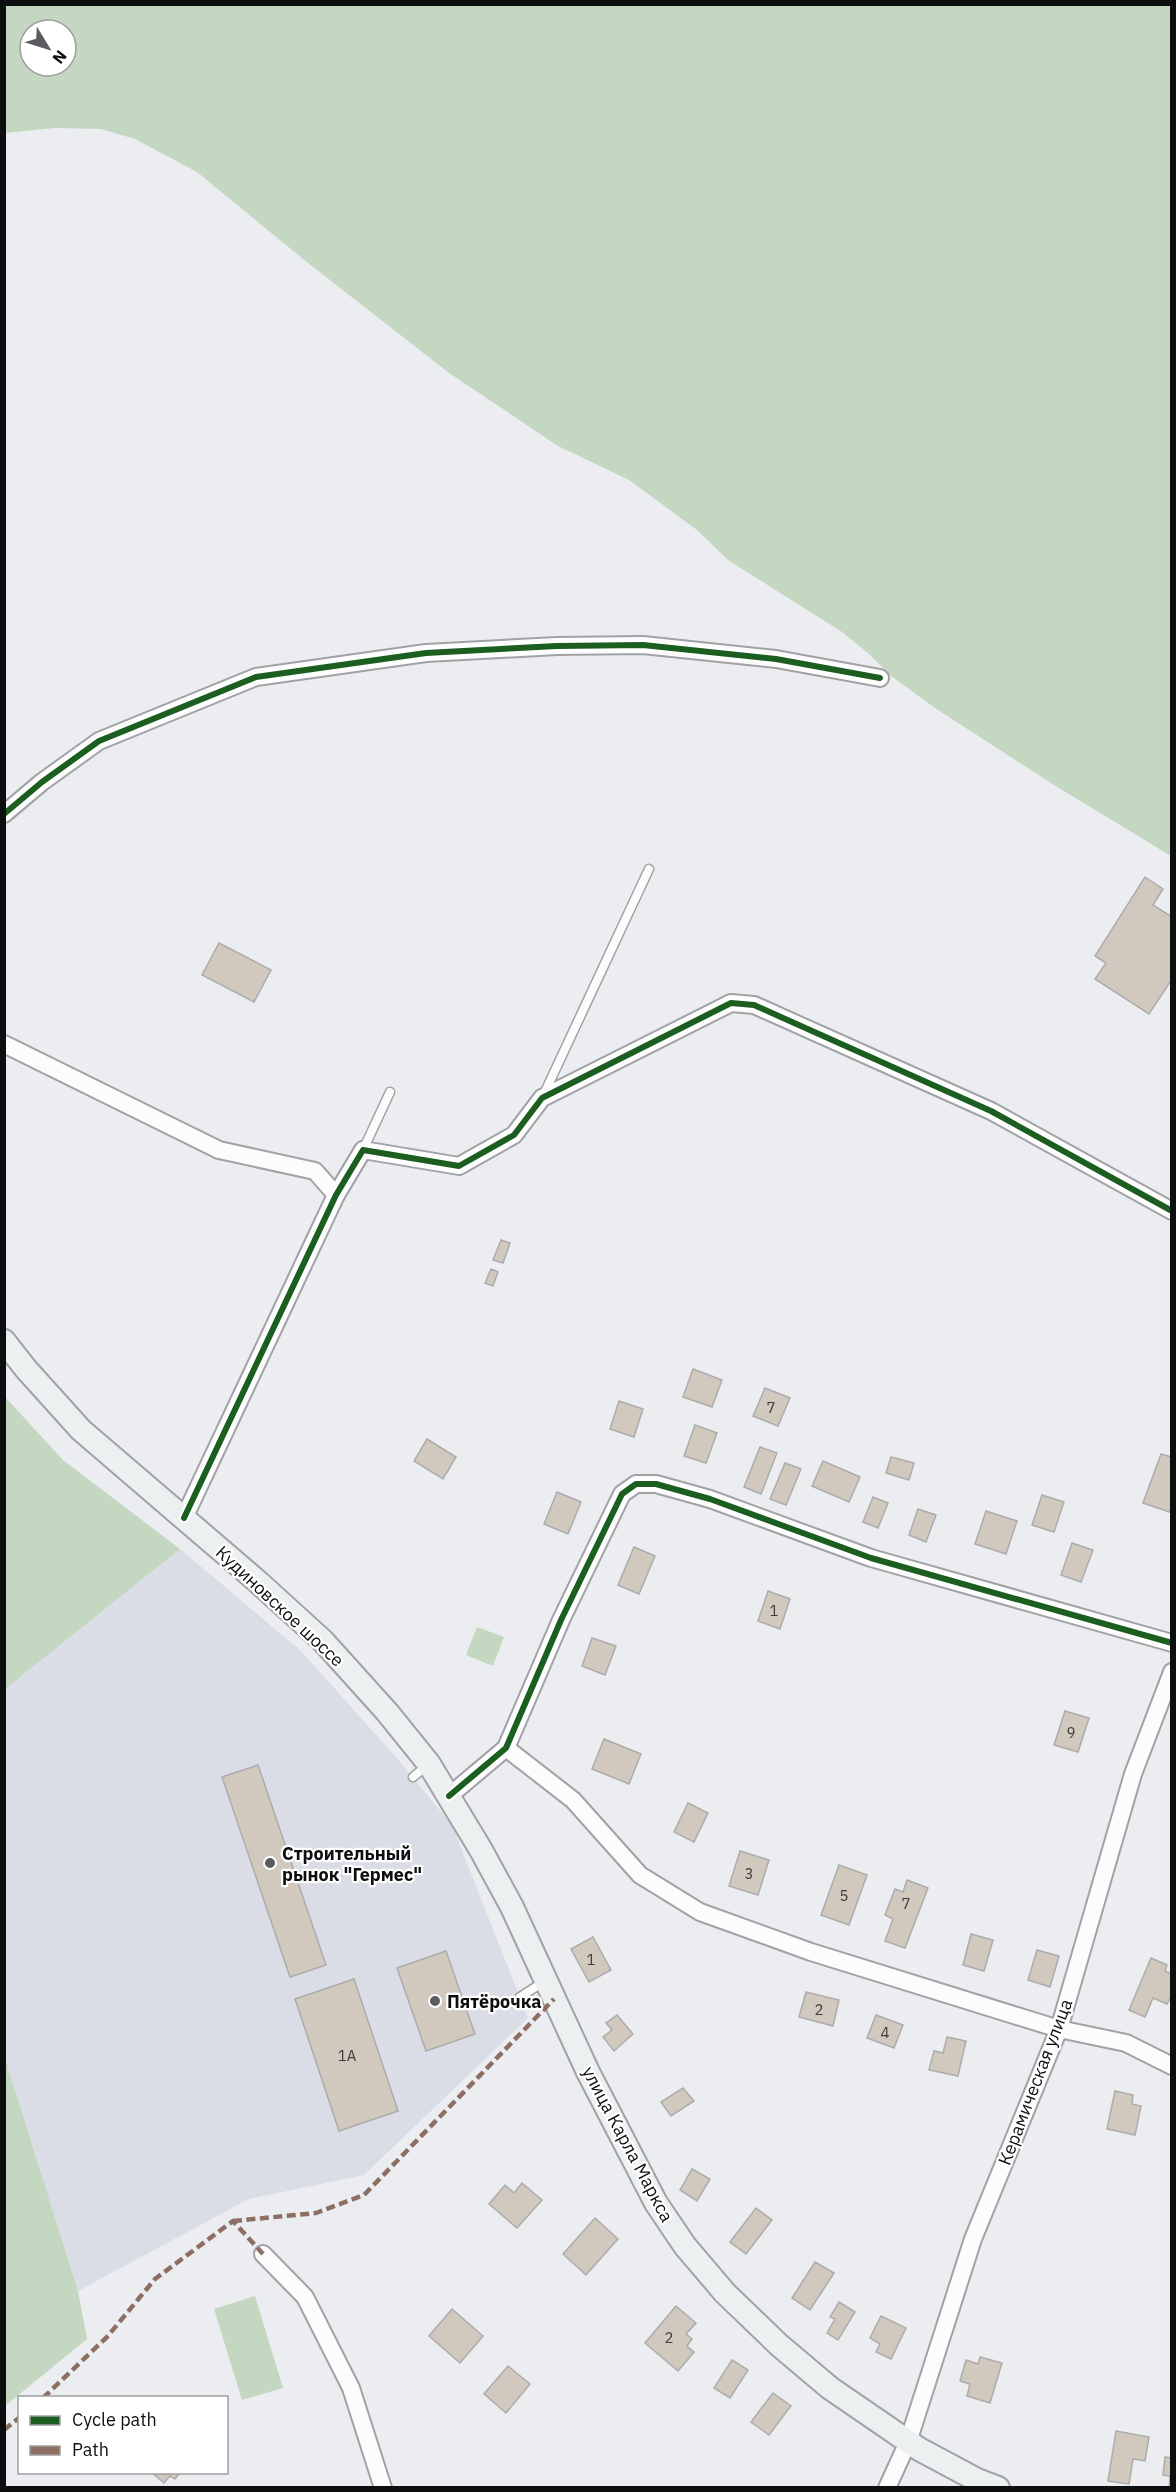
<svg xmlns="http://www.w3.org/2000/svg" width="1176" height="2492" viewBox="0 0 1176 2492" font-family="'IBM Plex Sans',sans-serif">
<rect width="100%" height="100%" fill="#ecedf1"/>
<path fill="#dbdde6" d="M180,1549L301,1651L395,1756L452,1825L528,2018L364,2175L249,2199L78,2291L5,2058L4,1689Z"/>
<g fill="#c4d7c1" fill-rule="evenodd">
<path d="M5,4L1171,5V856L1054,785L935,708L891,676L869,654L842,632L728,560L697,530L629,480L558,446L449,373L303,259L197,172L135,139L101,129L55,128L5,133ZM30,30H66V66H30Z"/>
<path d="M5,1397L63,1460L180,1549L5,1689Z"/>
<path d="M477,1627L504,1637L493,1666L466,1655Z"/>
<path d="M5,2058L78,2291L87,2339L5,2406Z"/>
<path d="M255,2296L283,2388L242,2400L214,2309Z"/>
</g>
<g fill="#d1c8be" stroke="#acacad" stroke-width="1.5">
<path d="M1145,877L1163,889L1153,905L1172,917V979L1149,1014L1095,979L1106,963L1095,956Z"/>
<path d="M219,943L271,970L254,1002L202,975Z"/>
<path d="M501,1240L510,1243L503,1263L493,1260Z"/>
<path d="M491,1269L498,1272L493,1286L485,1283Z"/>
<path d="M693,1369L722,1380L712,1407L683,1397Z"/>
<path d="M765,1388L790,1398L778,1426L753,1416Z"/>
<path d="M619,1401L643,1409L634,1437L610,1429Z"/>
<path d="M695,1425L717,1433L706,1463L684,1456Z"/>
<path d="M427,1439L456,1457L443,1479L414,1461Z"/>
<path d="M760,1447L777,1453L761,1494L744,1487Z"/>
<path d="M1161,1454L1172,1457V1513L1143,1503Z"/>
<path d="M891,1457L914,1463L909,1480L886,1473Z"/>
<path d="M823,1461L860,1477L849,1502L812,1486Z"/>
<path d="M785,1463L801,1469L786,1505L770,1499Z"/>
<path d="M557,1492L581,1502L568,1534L544,1524Z"/>
<path d="M1042,1495L1064,1502L1054,1532L1032,1525Z"/>
<path d="M873,1497L888,1503L878,1528L863,1522Z"/>
<path d="M918,1509L936,1515L926,1542L909,1535Z"/>
<path d="M986,1511L1017,1521L1006,1554L975,1544Z"/>
<path d="M1072,1543L1093,1550L1081,1582L1061,1575Z"/>
<path d="M634,1547L655,1556L639,1594L618,1585Z"/>
<path d="M768,1591L790,1599L780,1629L758,1621Z"/>
<path d="M592,1638L616,1646L605,1675L582,1666Z"/>
<path d="M1065,1711L1089,1718L1078,1752L1054,1745Z"/>
<path d="M604,1739L641,1754L629,1784L592,1769Z"/>
<path d="M258,1765L326,1965L290,1977L222,1777Z"/>
<path d="M688,1803L708,1813L694,1842L674,1832Z"/>
<path d="M740,1851L769,1860L758,1895L729,1886Z"/>
<path d="M839,1865L867,1875L849,1925L821,1915Z"/>
<path d="M907,1880L928,1888L905,1948L885,1941L893,1919L885,1915L895,1889L903,1892Z"/>
<path d="M971,1934L993,1940L984,1971L963,1965Z"/>
<path d="M593,1937L611,1970L589,1982L571,1949Z"/>
<path d="M1037,1950L1059,1956L1050,1987L1028,1980Z"/>
<path d="M446,1951L475,2034L426,2051L397,1968Z"/>
<path d="M1151,1958L1167,1965L1165,1971L1172,1974V1995L1167,2004L1153,1998L1145,2017L1129,2010Z"/>
<path d="M354,1979L398,2111L339,2131L295,1999Z"/>
<path d="M806,1992L839,2000L833,2026L799,2017Z"/>
<path d="M617,2015L633,2034L614,2051L603,2037L612,2030L606,2023Z"/>
<path d="M876,2015L903,2025L894,2048L867,2038Z"/>
<path d="M947,2037L966,2041L958,2076L929,2070L934,2051L943,2053Z"/>
<path d="M683,2088L694,2101L671,2116L661,2102Z"/>
<path d="M1115,2091L1133,2095L1132,2104L1141,2106L1135,2135L1107,2129Z"/>
<path d="M692,2169L710,2179L697,2201L680,2190Z"/>
<path d="M522,2183L542,2200L517,2228L489,2204L505,2185L514,2193Z"/>
<path d="M756,2208L772,2220L746,2254L730,2242Z"/>
<path d="M595,2218L618,2239L586,2275L563,2254Z"/>
<path d="M815,2262L834,2273L810,2310L792,2298Z"/>
<path d="M839,2302L855,2312L838,2340L827,2333L835,2319L830,2317Z"/>
<path d="M676,2306L696,2323L686,2334L692,2339L687,2346L694,2352L678,2371L645,2343Z"/>
<path d="M452,2309L483,2336L460,2363L429,2336Z"/>
<path d="M881,2316L906,2328L891,2359L876,2352L880,2344L870,2338Z"/>
<path d="M980,2357L1002,2363L990,2403L967,2396L970,2384L960,2381L966,2360L978,2364Z"/>
<path d="M732,2360L748,2370L730,2398L714,2388Z"/>
<path d="M508,2366L530,2384L506,2413L484,2394Z"/>
<path d="M773,2393L791,2406L769,2435L751,2422Z"/>
<path d="M1116,2431L1149,2437L1145,2461L1133,2459L1129,2484L1108,2481Z"/>
<path d="M1165,2457L1172,2458V2488H1169L1170,2476L1163,2475Z"/>
<path d="M151,2472H180L175,2479L170,2476L164,2483Z"/>
</g>
<g fill="none" stroke-linecap="round" stroke-linejoin="round">
<g stroke="#a1a2a5" stroke-width="11">
<g id="lane">
<path d="M544,1094L649,869"/>
<path d="M363,1150L390,1092"/>
<path d="M413,1777L429,1764"/>
<path d="M520,1997L545,1981"/>
</g>
</g>
<g stroke="#a1a2a5" stroke-width="20">
<g id="street">
<path d="M4,814L42,782L99,741L256,677L426,653L557,646L643,645L776,659L880,678"/>
<path d="M4,1044L219,1150L315,1171L336,1195"/>
<path d="M184,1518L336,1195L363,1150L459,1166L514,1135L542,1098L731,1003L754,1005L991,1111L1172,1211"/>
<path d="M506,1748L573,1800L640,1875L700,1912L811,1952L1059,2029L1126,2043L1172,2066"/>
<path d="M449,1796L506,1748L561,1620L622,1494L636,1484H656L710,1499L871,1558L1172,1643"/>
<path d="M263,2254L305,2297L351,2388L383,2488"/>
<path d="M887,2488L908,2442L973,2239L1059,2029L1133,1774L1172,1672"/>
</g>
</g>
<g stroke="#a1a2a5" stroke-width="26">
<path id="secondary" d="M4,1341L26,1369L81,1430L257,1581L323,1641L387,1712L429,1764L481,1850L512,1907L588,2072L656,2203L685,2246L725,2293L779,2345L830,2388L919,2449L977,2480L998,2488"/>
</g>
<use href="#lane" stroke="#fcfcfd" stroke-width="8"/>
<use href="#street" stroke="#fcfcfd" stroke-width="16"/>
<use href="#secondary" stroke="#ecf0f1" stroke-width="22"/>
<g stroke="#8d6e63" stroke-width="4.5" stroke-dasharray="9 4.5" stroke-linecap="butt">
<path d="M233,2221L316,2213L364,2195L554,1999"/>
<path d="M43,2398L107,2337L155,2279L233,2221L263,2254"/>
<path d="M4,2430L20,2417"/>
</g>
<g stroke="#fff" stroke-width="10">
<g id="cycleway">
<path d="M4,814L42,782L99,741L256,677L426,653L557,646L643,645L776,659L880,678"/>
<path d="M184,1518L336,1195L363,1150L459,1166L514,1135L542,1098L731,1003L754,1005L991,1111L1172,1211"/>
<path d="M449,1796L506,1748L561,1620L622,1494L636,1484H656L710,1499L871,1558L1172,1643"/>
</g>
</g>
<use href="#cycleway" stroke="#1b5e20" stroke-width="6"/>
</g>
<g fill="#5b5c5f" stroke="#fff" stroke-width="2">
<circle cx="270" cy="1863" r="6"/>
<circle cx="435" cy="2001" r="6"/>
</g>
<g text-anchor="middle" dominant-baseline="central" stroke-width="4.5" stroke-linejoin="round" paint-order="stroke">
<g font-size="15" fill="#3e3c3c">
<text x="771" y="1407">7</text>
<text x="774" y="1610">1</text>
<text x="1071" y="1732">9</text>
<text x="749" y="1873">3</text>
<text x="844" y="1895">5</text>
<text x="906" y="1903">7</text>
<text x="591" y="1959">1</text>
<text x="819" y="2009">2</text>
<text x="885" y="2032">4</text>
<text x="347" y="2055">1А</text>
<text x="669" y="2337">2</text>
</g>
<g font-size="18" fill="#0d0e10" stroke="#fff">
<text transform="translate(280 1606) rotate(43)">Кудиновское шоссе</text>
<text transform="translate(1035 2082) rotate(-69)">Керамическая улица</text>
<text transform="translate(628 2144) rotate(62)">улица Карла Маркса</text>
</g>
<g font-size="18" font-weight="bold" fill="#0d0e10" stroke="#fff" text-anchor="start">
<text x="282" y="1853">Строительный<tspan x="282" dy="21">рынок "Гермес"</tspan></text>
<text x="447" y="2001">Пятёрочка</text>
</g>
</g>
<rect width="1176" height="2492" fill="none" stroke="#0d0e10" stroke-width="12"/>
<rect x="18" y="2396" width="210" height="78" fill="#ffffff" stroke="#9e9f9f" stroke-width="1.5"/>
<rect x="30" y="2416" width="30" height="9" fill="#1b5e20" stroke="#9e9f9f" stroke-width="1.5"/>
<text x="72" y="2426" font-size="18" fill="#0d0e10">Cycle path</text>
<rect x="30" y="2446" width="30" height="9" fill="#8d6e63" stroke="#9e9f9f" stroke-width="1.5"/>
<text x="72" y="2456" font-size="18" fill="#0d0e10">Path</text>
<g transform="translate(48 48) rotate(128)"><circle r="28" fill="#ffffff" stroke="#9e9f9f" stroke-width="1.5"/>
<path d="M0-4.5L10 22L0 15L-10 22Z" fill="#5b5c5f"/>
<text y="-9" font-size="16" font-weight="bold" text-anchor="middle" fill="#0d0e10">N</text>
</g>
</svg>
